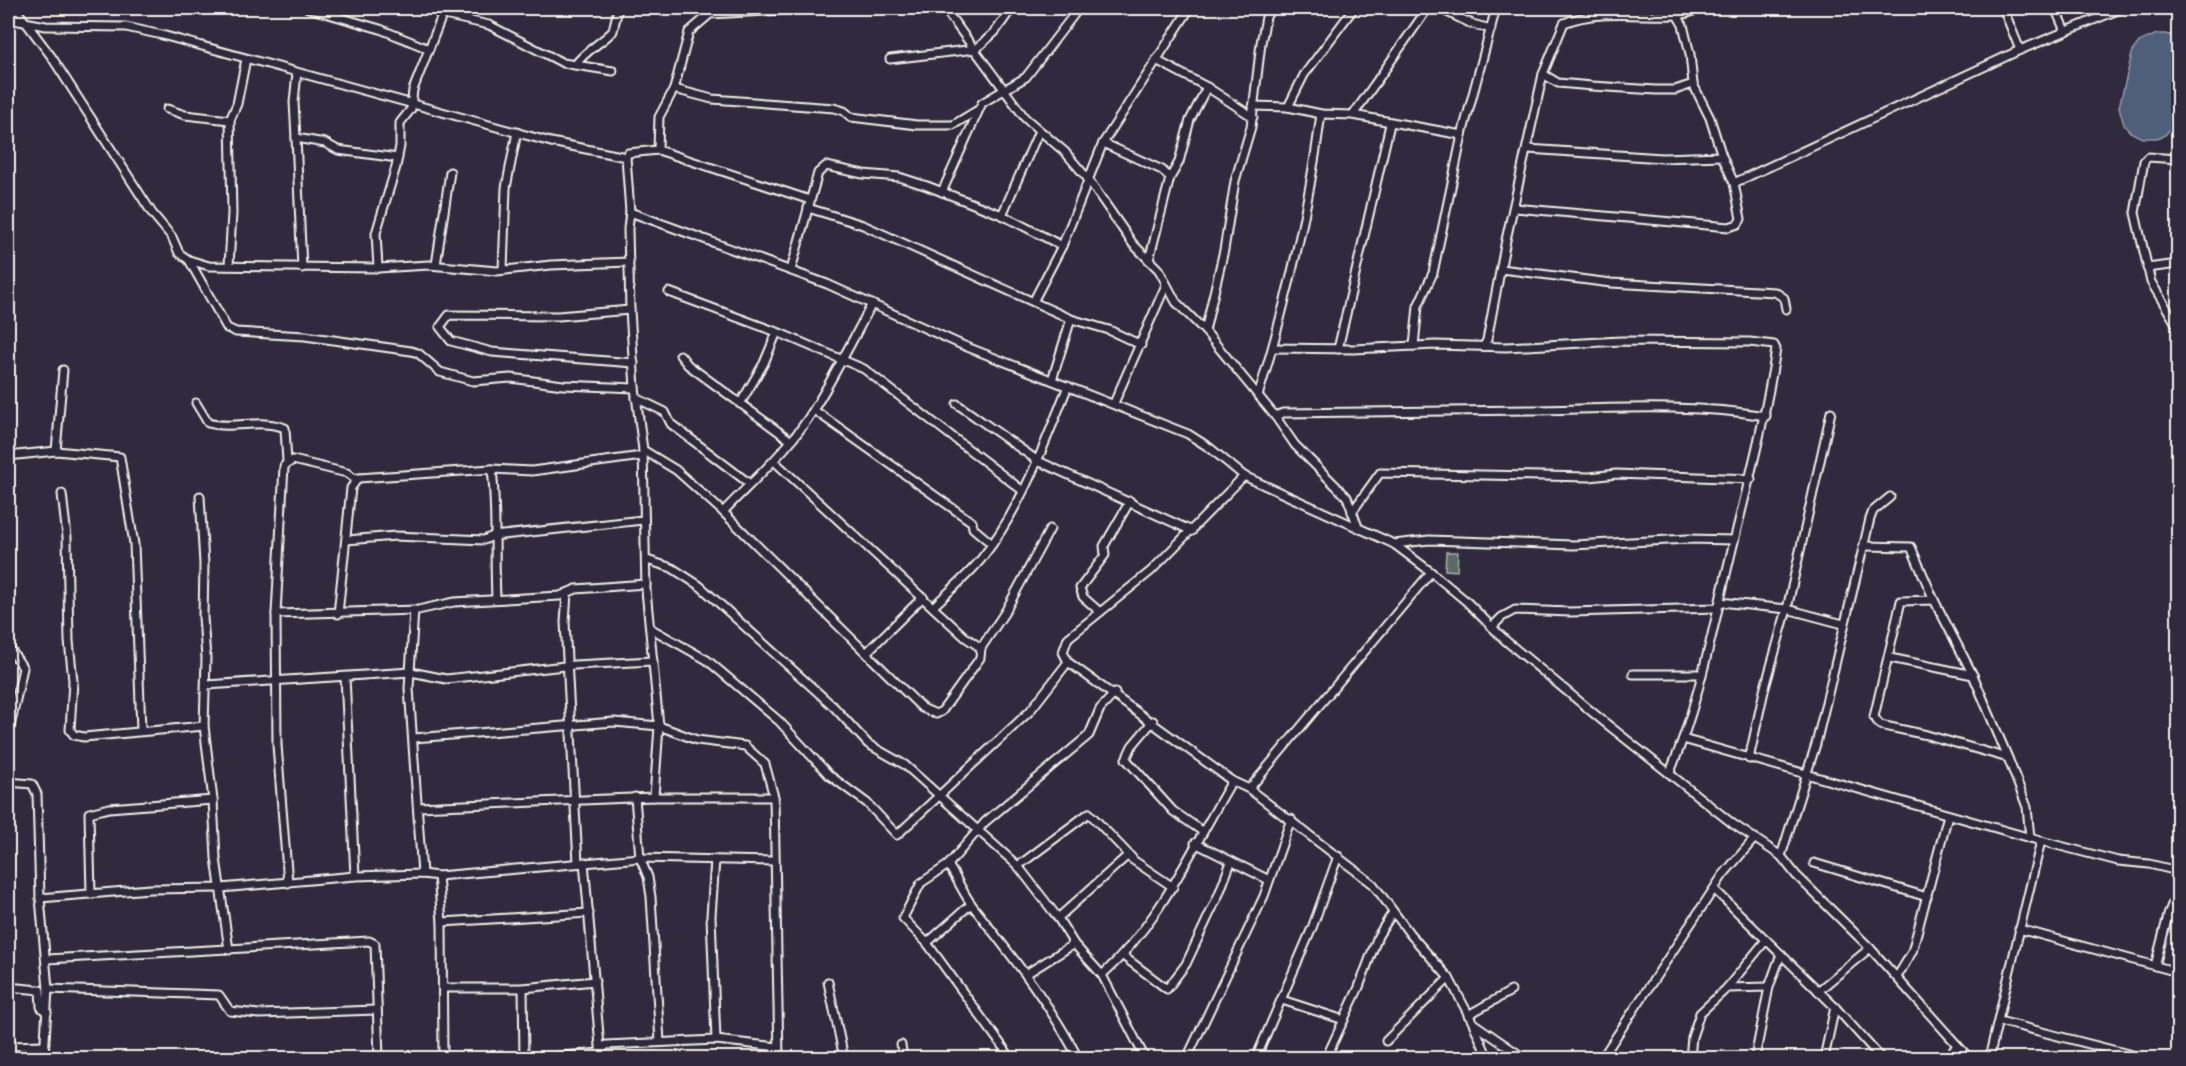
<svg xmlns="http://www.w3.org/2000/svg" width="2186" height="1066" viewBox="0 0 2186 1066" font-family="Caveat,sans-serif">
<rect width="100%" height="100%" fill="#2f2a3d"/>
<filter id="ink" filterUnits="userSpaceOnUse"><feTurbulence type="fractalNoise" baseFrequency=".0167" numOctaves="2"/><feDisplacementMap in="SourceGraphic" scale="12" xChannelSelector="R" yChannelSelector="G"/><feConvolveMatrix kernelMatrix="1 2 1 2 8 2 1 2 1" color-interpolation-filters="sRGB"/></filter>
<g filter="url(#ink)">
<path fill="#596b64" stroke="#a6aea6" stroke-width="1.5" d="M1446,552H1458L1457,571L1445,570Z"/>
<path fill="#505f7a" stroke="#9299a6" stroke-width="1.5" d="M2157,34H2167L2178,40L2177,121L2165,135L2157,138H2142L2130,132L2124,125L2119,107L2133,50L2139,42Z"/>
<g fill="none" stroke-linecap="round" stroke-linejoin="round">
<g stroke="#f4f1e8" stroke-width="11">
<g id="minor">
<path d="M15,8L51,56L152,213L172,237L179,253L189,260L209,266L378,268L429,265L497,271L551,265L629,262"/>
<path d="M308,8L380,29L429,49"/>
<path d="M429,8L444,15L489,25L563,63L613,71"/>
<path d="M944,8L1025,118L1065,152L1088,179L1133,244L1159,270L1176,302L1205,331L1275,416L1295,445L1347,497L1358,527"/>
<path d="M1439,8L1472,24L1491,29"/>
<path d="M2003,8L2020,50"/>
<path d="M2055,8L2065,31"/>
<path d="M8,19L46,26L126,27L162,35L551,142L626,157L630,212L827,284L962,345L1188,434L1210,448L1244,476L1394,544L1431,572L1466,601L1506,641L1603,721L1733,824L1781,856L1796,875L1870,948L1969,1058"/>
<path d="M890,59L976,49L995,32L1012,8"/>
<path d="M1156,60L1207,87L1253,117"/>
<path d="M575,65C586,50 600,44 613,31L618,8"/>
<path d="M297,73L294,102L296,138L325,143L338,150L398,158"/>
<path d="M1543,74L1558,83L1592,86L1656,90H1675L1693,84"/>
<path d="M674,89L712,99L834,108L844,111L851,117L917,125H953L978,110"/>
<path d="M1253,106L1288,107L1321,114L1353,115L1462,135"/>
<path d="M1288,107L1304,75L1354,8"/>
<path d="M167,109L185,115L230,120L237,104L246,59"/>
<path d="M1353,115L1428,8"/>
<path d="M296,138L302,268"/>
<path d="M1103,143L1190,8"/>
<path d="M1528,149L1662,158L1722,156"/>
<path d="M658,150L659,117L674,89L689,32L710,14L823,8"/>
<path d="M626,157L628,153L658,150L810,200"/>
<path d="M2178,159L2148,157L2144,161L2135,213L2151,282L2178,327"/>
<path d="M1170,178L1179,162L1190,120L1207,87"/>
<path d="M1734,183L2020,50L2123,8"/>
<path d="M942,192L982,103L1026,77L1079,8"/>
<path d="M808,208L863,225L1071,319L1109,330L1141,345"/>
<path d="M1515,208L1729,227L1738,224L1741,219L1734,183L1722,156L1710,118L1693,84L1690,54L1683,25L1677,15"/>
<path d="M630,212L628,229L630,310L635,388L643,450L646,590L659,726L654,797"/>
<path d="M1002,215L1039,131"/>
<path d="M189,260L227,328L236,332L305,336L411,351L418,353L440,372L473,381L511,378L563,385L635,388"/>
<path d="M436,265L450,172"/>
<path d="M229,266L232,213L230,120"/>
<path d="M378,268L376,233L396,167L400,146V123L411,109L413,90L445,8"/>
<path d="M2147,268L2178,264"/>
<path d="M1501,269L1611,283L1775,292L1784,298L1786,309"/>
<path d="M503,270L506,188L517,132"/>
<path d="M791,270L818,173L826,166L863,174L899,177L927,186L1002,215L1062,246"/>
<path d="M669,292L782,334L864,369L1023,491"/>
<path d="M1034,300L1062,246L1103,143L1162,170L1170,178L1149,260"/>
<path d="M630,310L558,316L449,315L440,327L451,341L492,352L634,363"/>
<path d="M1205,331L1224,250L1235,181L1251,127L1261,43L1266,17L1271,8"/>
<path d="M1414,346L1418,306L1433,273L1462,135L1496,8"/>
<path d="M1484,346L1487,340L1506,240L1543,74L1564,23C1598,9 1641,17 1676,15C1685,15 1695,10 1703,8"/>
<path d="M1273,348L1354,349L1435,345L1506,347L1621,341L1750,342L1774,345L1776,349C1765,423 1745,494 1728,566C1712,633 1697,709 1670,772"/>
<path d="M1338,349L1390,124"/>
<path d="M680,355L688,365L790,440"/>
<path d="M1052,380L1071,319"/>
<path d="M1258,396C1286,305 1309,209 1321,114"/>
<path d="M636,398L665,412L671,424L750,484"/>
<path d="M196,403L208,423C232,430 261,418 285,428L287,462"/>
<path d="M1114,403L1166,285"/>
<path d="M740,404L764,363L777,332"/>
<path d="M957,404L1038,461L1192,531"/>
<path d="M814,410L972,522L973,528L992,544"/>
<path d="M1275,416L1283,413C1365,412 1447,411 1529,410C1608,409 1688,403 1766,416"/>
<path d="M643,450L676,470L723,512C754,479 791,448 814,409C835,375 853,339 872,304"/>
<path d="M56,451L63,370"/>
<path d="M8,456L56,451L120,457L134,544L141,730"/>
<path d="M492,469C497,512 494,555 496,598"/>
<path d="M1244,476L1151,571L1068,638L1063,652L1068,662L1232,781L1249,789L1373,884L1410,934L1449,978L1473,1023L1524,1058"/>
<path d="M62,494L67,537L69,641L73,681L70,730L74,735L84,737L204,726"/>
<path d="M200,496L204,564L203,617L206,658L204,726L213,800L216,858L229,950"/>
<path d="M723,512L922,708L936,714L942,711L980,658L981,648L965,637L774,461"/>
<path d="M1352,512L1380,473L1590,477L1616,474L1751,479"/>
<path d="M346,540L396,536L484,540L493,536L643,520"/>
<path d="M1394,544L1429,540L1573,545L1688,539L1734,540"/>
<path d="M1864,546L1911,547L1934,600L1973,675"/>
<path d="M647,560L672,568L700,586L834,707L868,744L905,765L1018,866L1058,918L1074,944L1102,975L1145,1058"/>
<path d="M567,593L565,622L578,863"/>
<path d="M1934,600L1901,601L1874,717L1880,725L1927,735L2008,758L2027,807L2030,838"/>
<path d="M1720,602L1787,609L1843,624"/>
<path d="M933,607C949,591 968,576 982,558C1022,507 1044,445 1068,386"/>
<path d="M414,610L409,688L422,874"/>
<path d="M1100,612L1083,597L1080,588L1105,555L1104,546L1130,501"/>
<path d="M276,614L418,610L454,602L560,596L576,589L646,584"/>
<path d="M338,614L351,488L358,478L492,469L532,471L642,456"/>
<path d="M1492,627L1502,617L1515,610L1570,612L1718,608"/>
<path d="M8,628L9,647L23,668L8,736"/>
<path d="M650,628L707,660L779,721L829,775L867,803L897,835L1030,711L1068,662"/>
<path d="M981,648L1005,612L1050,529"/>
<path d="M867,652L923,597"/>
<path d="M1890,658L1973,675L2008,758"/>
<path d="M1633,674H1700"/>
<path d="M345,677L355,876"/>
<path d="M206,685L411,672L446,679L574,665L653,661"/>
<path d="M1153,721L1132,746L1126,759L1173,811L1202,831"/>
<path d="M414,738L614,722L659,726L697,740L745,746L765,764L774,797L779,1058"/>
<path d="M1683,739L2041,841L2118,861L2149,864L2178,871"/>
<path d="M1749,759L1764,691L1787,609L1831,412"/>
<path d="M8,782L32,784L37,794L40,898L48,989L44,1058"/>
<path d="M1249,789L1431,572"/>
<path d="M635,797L640,858L648,877L651,897L660,1042"/>
<path d="M418,807L654,797H774"/>
<path d="M1195,843L1269,880"/>
<path d="M1781,856L1816,744L1870,519L1873,511L1890,497"/>
<path d="M715,860L711,916L716,1040"/>
<path d="M584,862L601,1058"/>
<path d="M1814,863L1927,897"/>
<path d="M948,865C957,878 963,893 972,905C1011,955 1049,1002 1078,1058"/>
<path d="M1018,866L1089,813L1132,858"/>
<path d="M438,876L442,922L443,1058"/>
<path d="M288,883L277,745L276,614L284,466L293,460L347,473L356,480"/>
<path d="M1715,890L1835,1007L1881,1058"/>
<path d="M91,894L89,813L109,808L213,800"/>
<path d="M40,898L150,889L221,888L355,876L422,874L438,876L640,858L773,861"/>
<path d="M1058,918L1127,856L1173,887"/>
<path d="M442,922L589,913"/>
<path d="M2019,929L2178,972"/>
<path d="M927,943L971,904"/>
<path d="M1123,956L1167,989L1186,964L1219,894L1231,862"/>
<path d="M47,959L369,941L375,944L379,1058"/>
<path d="M2155,966L2169,912L2178,890"/>
<path d="M1026,974L1074,944"/>
<path d="M1102,975C1161,922 1192,848 1232,781"/>
<path d="M1897,977L1912,952L1948,815"/>
<path d="M828,982L844,1058"/>
<path d="M8,987L40,990L41,1007L47,1013"/>
<path d="M443,988H523L595,981"/>
<path d="M523,988L524,1058"/>
<path d="M1727,988L1769,987"/>
<path d="M48,989L219,995L230,1011L259,1014L377,1010"/>
<path d="M1818,991L1870,948"/>
<path d="M1282,1000L1344,1020"/>
<path d="M1468,1015L1511,991"/>
<path d="M1999,1021L2144,1058"/>
<path d="M1473,1023L1488,1058"/>
<path d="M1386,1041L1449,978"/>
<path d="M901,1045L903,1058"/>
<path d="M8,1046L44,1045"/>
<path d="M1008,1054L927,943L903,918L921,883L948,865L985,822L1089,735L1100,709L1115,693"/>
<path d="M536,1058L600,1053L606,1045L716,1040L778,1047"/>
<path d="M1187,1058L1264,896L1291,819"/>
<path d="M1256,1058L1312,928L1338,856"/>
<path d="M1326,1058L1359,987L1378,936L1393,912"/>
<path d="M1602,1058L1723,875L1755,838"/>
<path d="M1690,1058L1692,1037L1700,1013L1727,988L1766,940"/>
<path d="M1755,1058L1769,987L1781,954"/>
<path d="M1824,1058L1835,1007"/>
<path d="M1948,1058L1957,1045"/>
<path d="M1989,1058L2041,841"/>
</g>
</g>
<use href="#minor" stroke="#2f2a3d" stroke-width="7"/>
</g>
</g>
<rect width="2186" height="1066" fill="none" stroke="#2f2a3d" stroke-width="30"/>
<rect x="15" y="15" width="2156" height="1036" fill="none" stroke="#f4f1e8" stroke-width="2" filter="url(#ink)"/>
</svg>
